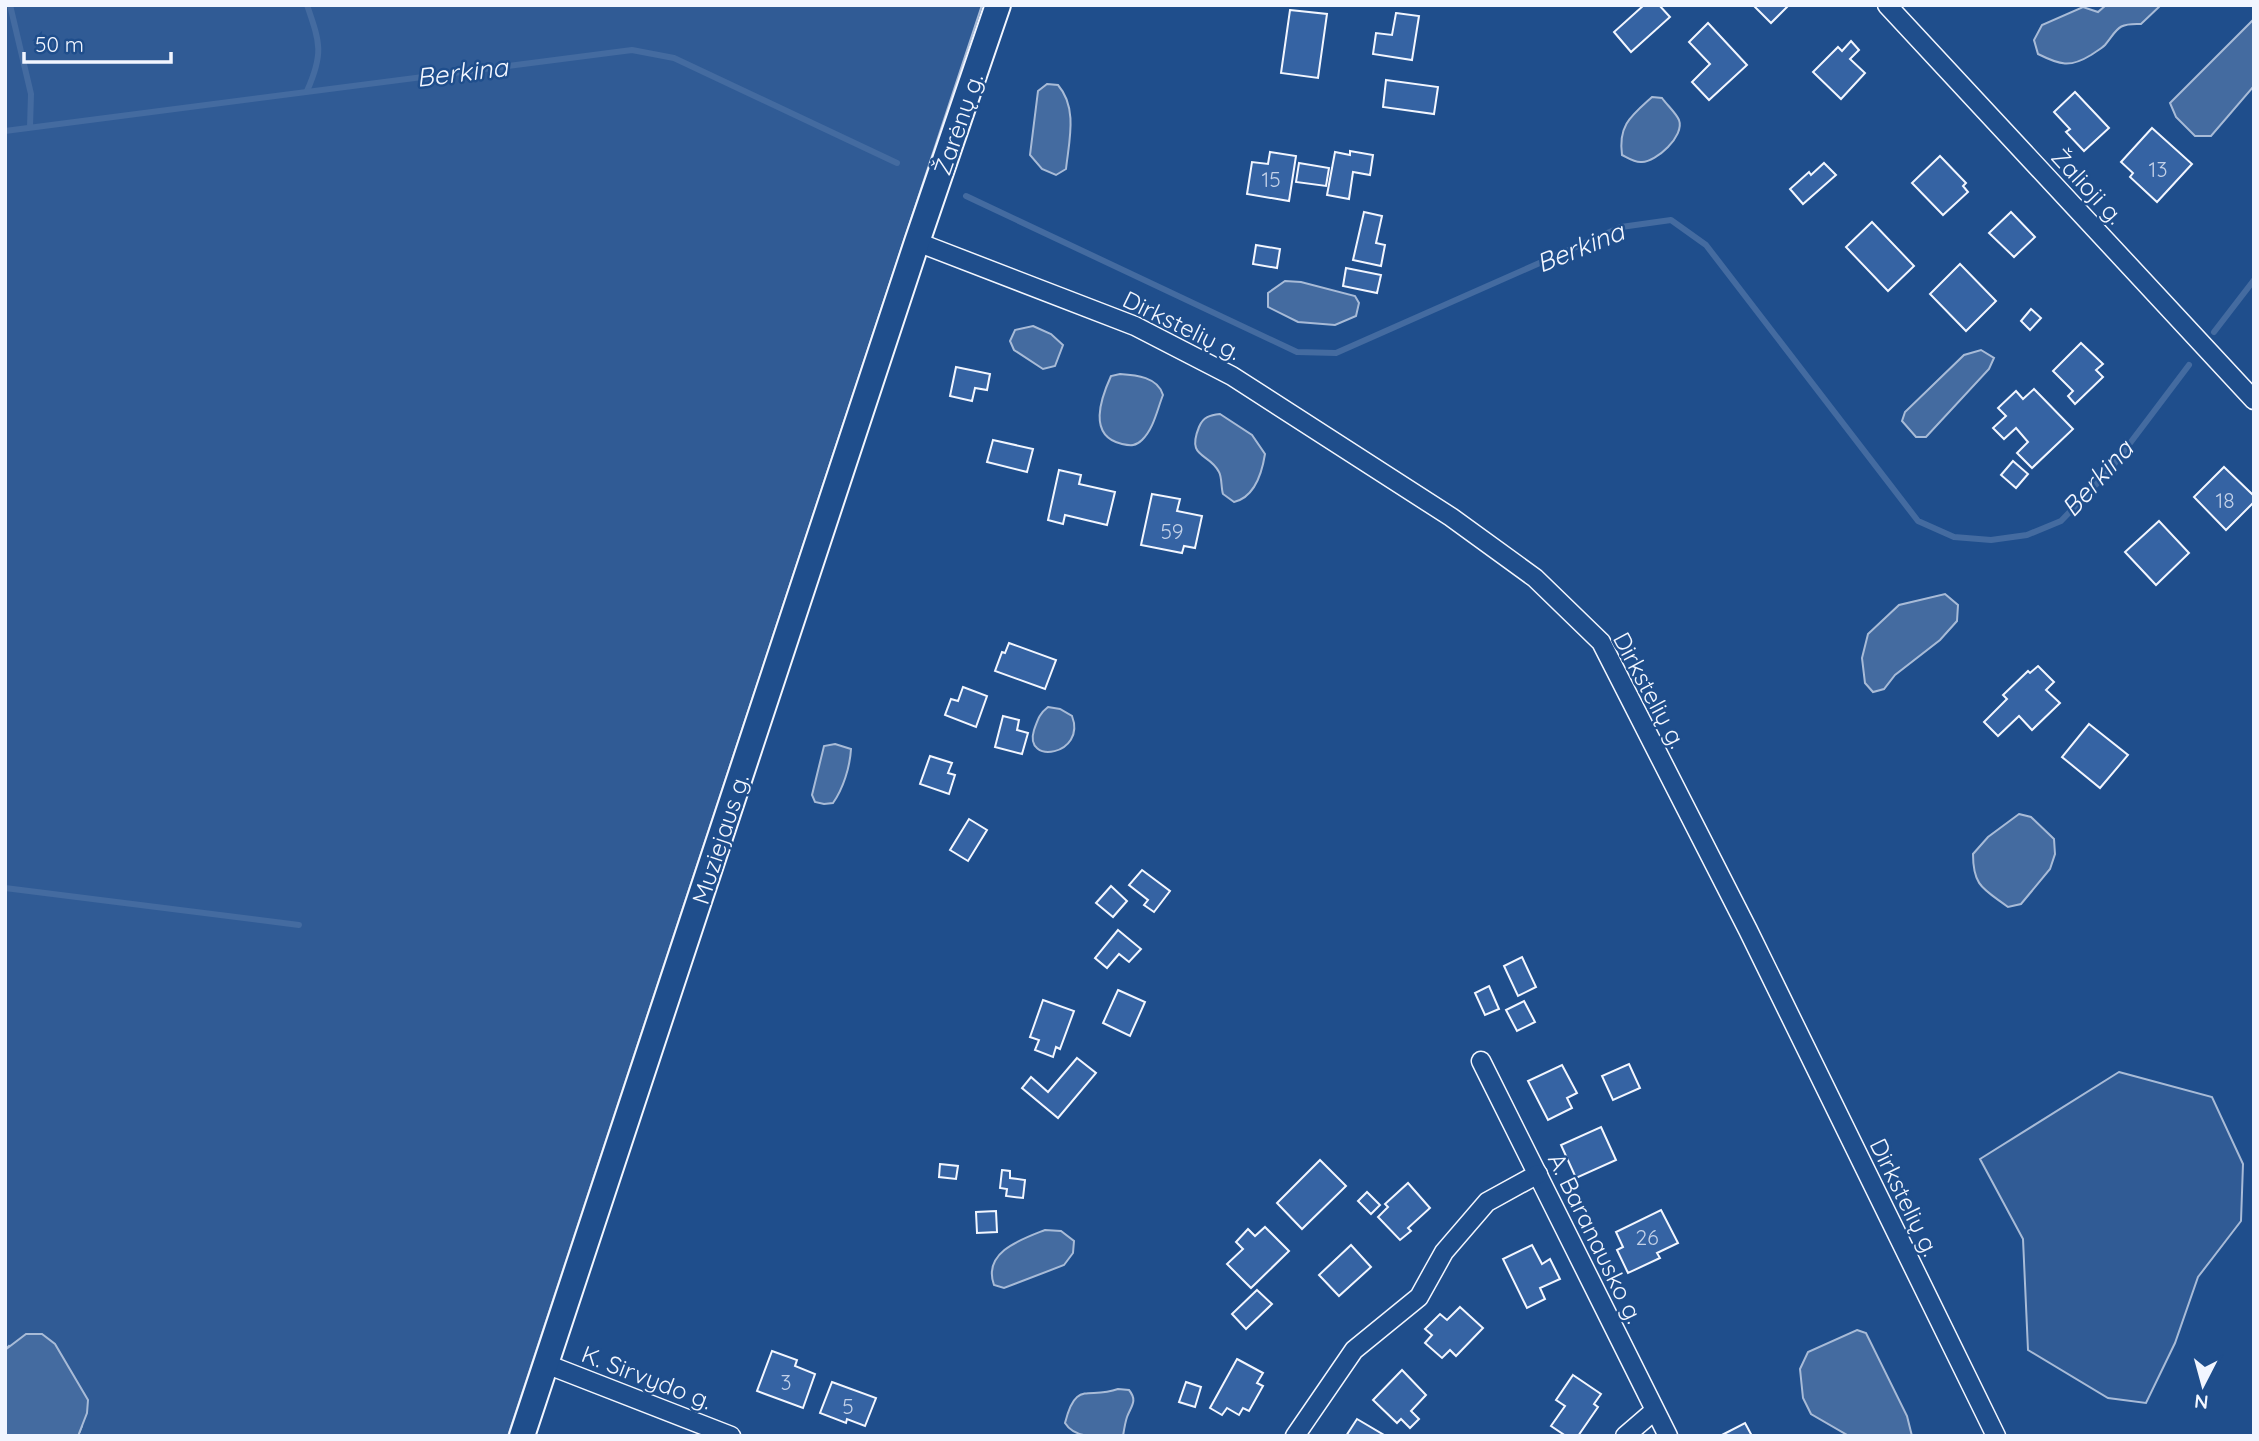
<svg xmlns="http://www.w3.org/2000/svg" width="2259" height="1441" viewBox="0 0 2259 1441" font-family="Quicksand,sans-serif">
<rect width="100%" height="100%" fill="#1f4e8c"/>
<g fill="#305b95" stroke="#a8bbd7" stroke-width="2">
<path d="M5,5H982L508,1436H78L82,1426L9,1346L5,1350Z"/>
<path d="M2119,1072L2212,1097L2243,1164L2241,1221L2198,1277L2175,1343L2146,1403L2108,1398L2028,1350L2023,1239L1980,1159Z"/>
</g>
<g fill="#446ba0" stroke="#a8bbd7" stroke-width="2">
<path d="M2106,5H2161L2141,24C2117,23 2118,29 2105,45C2101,49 2095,52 2091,55C2070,68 2060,65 2038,54L2034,40L2042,25L2083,7L2098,12Z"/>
<path d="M2254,19V86L2211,136H2195L2176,117L2170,103Z"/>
<path d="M1047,84L1058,85C1078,108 1069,141 1066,169L1056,175L1042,169L1030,155L1038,91Z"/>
<path d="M1652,97L1662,98C1667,105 1676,113 1679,120C1685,136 1656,162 1642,162C1635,163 1628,158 1622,155C1618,125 1631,116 1652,97Z"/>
<path d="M1285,281L1301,282L1355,296L1359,303L1356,316L1335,325L1298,322L1268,307V293Z"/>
<path d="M1033,326L1051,334L1063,345L1055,366L1043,369L1014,350L1010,341L1015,330Z"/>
<path d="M1981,350L1994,358L1989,369L1926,437H1916L1902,421L1905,412L1964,355Z"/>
<path d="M1120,374C1136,375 1158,377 1163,395C1157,410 1154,428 1142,440C1136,446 1131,446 1122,444C1087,436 1101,398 1111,376Z"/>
<path d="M1220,414L1252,435L1265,454C1262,473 1255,497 1234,502L1223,494C1221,488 1222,477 1219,472C1209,452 1186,459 1199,427C1203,417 1210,415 1220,414Z"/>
<path d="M1945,594L1958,605L1957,621L1940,640L1895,675L1884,689L1873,692L1865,683L1862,658L1868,634L1899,605Z"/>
<path d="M1048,707L1060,709L1072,716C1087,755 1023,766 1034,730C1038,719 1039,714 1048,707Z"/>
<path d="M835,744L851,749C850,767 843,789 833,803L824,804L815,802L812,795L824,746Z"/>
<path d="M2019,814L2031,817L2054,839L2055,854L2050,869L2021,904L2008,907C1984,889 1973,887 1973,854L1988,837Z"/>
<path d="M1045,1230L1061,1231L1074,1241L1073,1253L1064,1265L1004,1288L994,1285C982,1252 1022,1239 1045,1230Z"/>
<path d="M1857,1330L1866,1333L1907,1416L1912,1436H1849L1811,1414L1803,1398L1800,1369L1808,1352Z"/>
<path d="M26,1334H42L55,1344L88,1400L87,1413L78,1436H5V1350Z"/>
<path d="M1118,1389L1129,1390C1138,1401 1131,1406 1127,1417C1125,1423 1124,1430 1123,1436C1104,1436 1076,1441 1065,1423C1076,1379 1088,1400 1118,1389Z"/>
</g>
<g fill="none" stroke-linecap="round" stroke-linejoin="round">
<g stroke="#446ba0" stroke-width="6">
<path d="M10,5L31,94L30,127"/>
<path d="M307,91C324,53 320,43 307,5"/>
<path d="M5,131L632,50L674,58L897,163"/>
<path d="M966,196L1297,352L1336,353L1621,227L1671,220L1706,245L1918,521L1954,537L1991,540L2027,535L2061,521L2109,471L2189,365"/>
<path d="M2214,332L2254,280"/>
<path d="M5,888L299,925"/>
</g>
</g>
<g fill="#3563a3" stroke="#f2f6ff" stroke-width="2">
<path d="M1644,5H1659L1670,17L1631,52L1614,32Z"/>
<path d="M1753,5H1789L1771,23Z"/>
<path d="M1290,10L1327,14L1318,78L1281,73Z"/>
<path d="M1396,13L1419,16L1412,60L1373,54L1376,33L1392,35Z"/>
<path d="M1708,23L1747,65L1709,100L1692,82L1710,64L1689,42Z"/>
<path d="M1851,41L1859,50L1850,59L1865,73L1841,99L1813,72L1838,47L1842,51Z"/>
<path d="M1386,80L1438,87L1434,114L1383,107Z"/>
<path d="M2075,92L2109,128L2084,151L2066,132L2070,129L2054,112Z"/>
<path d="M2152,128L2192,164L2157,202L2130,177L2133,173L2121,162Z"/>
<path d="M1350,151L1373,155L1370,175L1353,172L1349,199L1327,195L1335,152L1350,155Z"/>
<path d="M1270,152L1296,156L1289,201L1247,194L1252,162L1268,164Z"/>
<path d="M1940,156L1966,183L1963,186L1968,192L1943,215L1912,183Z"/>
<path d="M1299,163L1329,168L1326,186L1296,182Z"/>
<path d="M1824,163L1836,175L1803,204L1790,189L1809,172L1811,175Z"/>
<path d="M1364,212L1382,216L1376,243L1385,245L1381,266L1353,260Z"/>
<path d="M2011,212L2035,237L2014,257L1989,233Z"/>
<path d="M1872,222L1914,266L1888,291L1846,247Z"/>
<path d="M1256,245L1280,249L1277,268L1253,264Z"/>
<path d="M1960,264L1996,301L1966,331L1930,294Z"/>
<path d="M1346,268L1381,275L1377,293L1343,286Z"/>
<path d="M2031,309L2041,318L2030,330L2021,321Z"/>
<path d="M2081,343L2103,364L2096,370L2103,377L2075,404L2068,396L2073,391L2053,371Z"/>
<path d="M956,367L990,374L987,390L975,388L972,401L950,396Z"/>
<path d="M2034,389L2073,429L2032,468L2017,453L2028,442L2016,428L2004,439L1993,428L2006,416L1998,408L2016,391L2023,399Z"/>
<path d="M993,440L1033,449L1027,472L987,462Z"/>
<path d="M2013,461L2028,474L2016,488L2001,475Z"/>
<path d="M2224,467L2254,496V502L2226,530L2194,497Z"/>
<path d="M1059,470L1081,475L1079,484L1115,492L1107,525L1065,515L1063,524L1048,520Z"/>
<path d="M1152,494L1180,499L1177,511L1202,516L1195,548L1184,546L1182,553L1141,545Z"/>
<path d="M2159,521L2189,553L2156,585L2125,552Z"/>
<path d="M1009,643L1056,660L1045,689L995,671L1002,652L1005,653Z"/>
<path d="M2038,666L2054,682L2046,690L2060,703L2032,730L2019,716L1998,736L1984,722L2007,699L2003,695L2028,671L2030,673Z"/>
<path d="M963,687L987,696L976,727L945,715L951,699L958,701Z"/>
<path d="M1003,716L1019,720L1017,730L1028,733L1022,754L995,747Z"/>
<path d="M2089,724L2128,755L2100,788L2062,757Z"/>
<path d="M930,756L952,763L948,773L955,775L949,794L920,784Z"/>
<path d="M969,819L987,830L968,861L950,850Z"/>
<path d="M1142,870L1170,891L1154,912L1144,905L1148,900L1129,885Z"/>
<path d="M1111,886L1127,901L1113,917L1096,903Z"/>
<path d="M1118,930L1141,949L1129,962L1119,954L1107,968L1095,958Z"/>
<path d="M1522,957L1536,987L1518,996L1504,966Z"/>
<path d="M1489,986L1499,1009L1485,1015L1475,993Z"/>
<path d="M1118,990L1145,1002L1130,1036L1103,1023Z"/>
<path d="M1043,1000L1074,1011L1060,1049L1056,1047L1053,1057L1035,1050L1039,1040L1030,1037Z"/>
<path d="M1524,1001L1535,1022L1517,1031L1506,1010Z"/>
<path d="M1077,1058L1096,1073L1058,1118L1022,1088L1031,1077L1048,1092Z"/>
<path d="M1629,1064L1640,1088L1613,1100L1602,1076Z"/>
<path d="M1562,1065L1577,1093L1567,1098L1572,1108L1548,1120L1528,1081Z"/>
<path d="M1601,1127L1616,1160L1576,1178L1561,1145Z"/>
<path d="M1320,1160L1346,1186L1302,1229L1277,1203Z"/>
<path d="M940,1164L958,1166L956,1179L939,1177Z"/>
<path d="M1002,1170L1010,1171V1178L1025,1180L1023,1198L1006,1196L1007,1189L1000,1188Z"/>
<path d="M1408,1183L1430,1208L1408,1228L1411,1231L1400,1240L1378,1217L1388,1207L1385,1204Z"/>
<path d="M1367,1192L1380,1205L1371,1214L1358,1201Z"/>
<path d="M1661,1210L1678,1243L1657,1253L1660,1258L1628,1273L1617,1250L1623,1247L1616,1232Z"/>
<path d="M996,1211L997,1232L977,1233L976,1212Z"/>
<path d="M1265,1227L1289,1251L1251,1288L1227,1264L1243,1249L1236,1242L1248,1229L1255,1236Z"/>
<path d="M1351,1245L1371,1267L1339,1296L1319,1275Z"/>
<path d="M1532,1245L1542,1264L1550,1259L1560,1279L1540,1288L1545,1299L1527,1308L1503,1259Z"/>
<path d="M1257,1290L1272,1304L1246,1329L1232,1314Z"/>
<path d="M1460,1307L1483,1328L1456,1356L1450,1350L1442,1358L1425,1343L1432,1335L1425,1329L1440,1314L1447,1320Z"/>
<path d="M772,1351L797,1360L795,1366L815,1374L803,1408L757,1391Z"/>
<path d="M1237,1359L1263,1373L1257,1383L1263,1386L1249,1411L1243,1408L1239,1415L1227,1408L1222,1415L1210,1408Z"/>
<path d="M1402,1370L1426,1395L1411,1411L1419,1419L1410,1428L1401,1419L1397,1423L1373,1400Z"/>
<path d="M1573,1375L1601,1394L1594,1404L1598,1407L1578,1436H1566L1551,1426L1565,1406L1556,1400Z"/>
<path d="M832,1382L876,1398L865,1426L847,1419L846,1423L820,1413Z"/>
<path d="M1186,1382L1201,1387L1195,1407L1179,1402Z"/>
<path d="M1357,1419L1384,1435L1383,1436H1346Z"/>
<path d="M1745,1423L1752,1436H1720Z"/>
</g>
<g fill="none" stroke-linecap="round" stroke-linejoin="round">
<g stroke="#f2f6ff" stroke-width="21">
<g id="minor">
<path d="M1887,5L2254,400"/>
<path d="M917,242L1135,326L1232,376L1451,517L1535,578L1601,642L1748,930L1996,1436"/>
<path d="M1481,1061L1668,1436"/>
<path d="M546,1364L731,1436"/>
<path d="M1295,1436L1354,1350L1419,1297L1444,1252L1487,1202L1538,1174"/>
<path d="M1625,1436L1654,1411"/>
</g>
</g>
<g stroke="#f2f6ff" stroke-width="28">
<path id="secondary" d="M522,1436L917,242L998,5"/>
</g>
<use href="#minor" stroke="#1f4e8c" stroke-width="18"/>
<use href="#secondary" stroke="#1f4e8c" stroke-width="24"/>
</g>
<g text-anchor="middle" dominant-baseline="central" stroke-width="5" stroke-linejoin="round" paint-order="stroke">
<g font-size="21" fill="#c3d1e8">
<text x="2158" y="169">13</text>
<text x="1271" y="179">15</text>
<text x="2225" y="500">18</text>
<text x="1172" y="531">59</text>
<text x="1647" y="1237">26</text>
<text x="786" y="1382">3</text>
<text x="848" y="1406">5</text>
</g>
<g font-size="24" fill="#f2f6ff" stroke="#1f4e8c">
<text transform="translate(958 124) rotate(-71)">Žarėnų g.</text>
<text transform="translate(2088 186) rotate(47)">Žalioji g.</text>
<text transform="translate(1182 325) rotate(26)">Dirkstelių g.</text>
<text transform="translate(1650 690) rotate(62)">Dirkstelių g.</text>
<text transform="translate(720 839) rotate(-72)">Muziejaus g.</text>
<text transform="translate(1905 1197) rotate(64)">Dirkstelių g.</text>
<text transform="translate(1596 1238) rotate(64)">A. Baranausko g.</text>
<text transform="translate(647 1377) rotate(21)">K. Sirvydo g.</text>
</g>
<g font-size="26" font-style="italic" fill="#f2f6ff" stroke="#1f4e8c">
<text transform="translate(462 72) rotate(-7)">Berkina</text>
<text transform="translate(1580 247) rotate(-22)">Berkina</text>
<text transform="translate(2097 478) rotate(-48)">Berkina</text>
</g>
</g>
<rect width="2259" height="1441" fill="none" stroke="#f2f6ff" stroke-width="14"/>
<g transform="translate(2203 1385) rotate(186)" stroke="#1f4e8c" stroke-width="5" paint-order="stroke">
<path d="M0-5L12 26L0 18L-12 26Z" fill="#f2f6ff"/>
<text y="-10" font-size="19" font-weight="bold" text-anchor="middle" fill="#f2f6ff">N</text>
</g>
<path d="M24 52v10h147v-10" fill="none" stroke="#f2f6ff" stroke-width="3.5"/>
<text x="35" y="52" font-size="21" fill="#f2f6ff" stroke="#1f4e8c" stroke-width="5" paint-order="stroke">50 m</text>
</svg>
